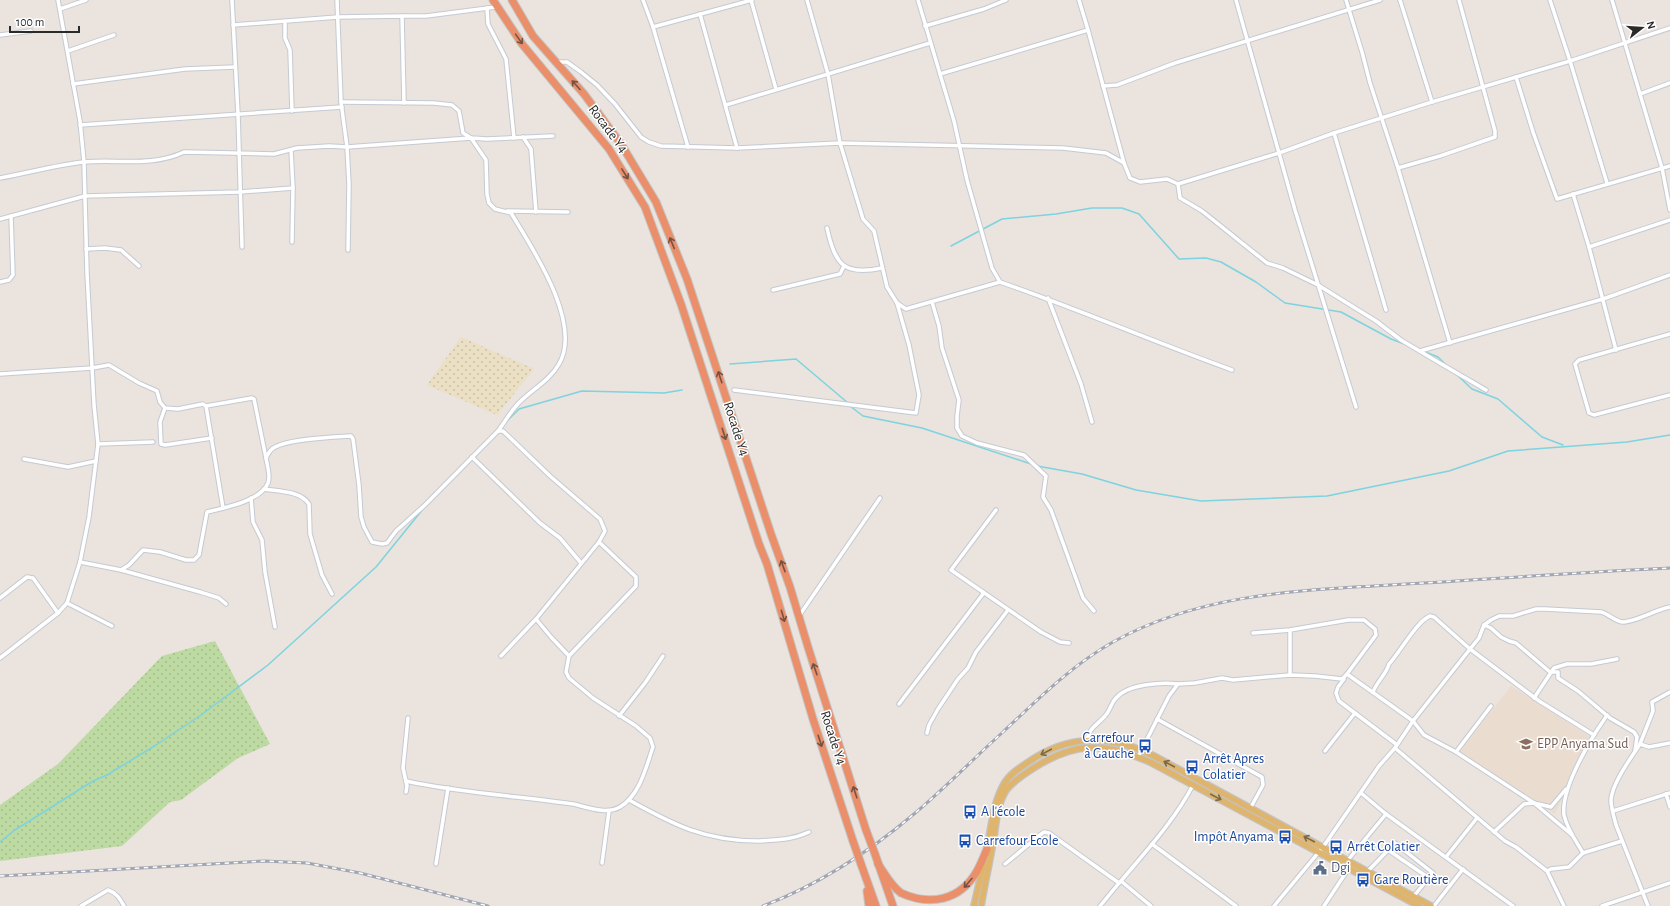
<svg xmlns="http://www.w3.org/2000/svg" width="1670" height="906" viewBox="0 0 1670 906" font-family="'Alegreya Sans',sans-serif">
<defs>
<pattern id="green-dots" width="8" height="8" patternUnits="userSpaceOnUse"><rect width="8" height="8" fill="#bcdaa1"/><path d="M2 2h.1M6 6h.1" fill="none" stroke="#a2bb8b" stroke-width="1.8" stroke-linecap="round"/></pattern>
<pattern id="sand-dots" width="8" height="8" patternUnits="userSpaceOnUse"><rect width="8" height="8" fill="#ebe0c4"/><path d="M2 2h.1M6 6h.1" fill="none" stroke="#cac0a9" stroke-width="1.8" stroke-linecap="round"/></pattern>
</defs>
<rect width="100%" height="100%" fill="#eae3de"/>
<path fill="#eaddcf" d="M1511,686L1589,736L1555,814L1460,752Z"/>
<path fill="url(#green-dots)" d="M215,641L270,744L238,758L181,800L170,802L122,846L0,861V805L58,764L162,656Z"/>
<path fill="url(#sand-dots)" d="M461,337L534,369L497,415L427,385Z"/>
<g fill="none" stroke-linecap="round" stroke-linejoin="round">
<g stroke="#7dd3df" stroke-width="1.5">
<path d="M951,246L1002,219L1056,214L1092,208H1122L1139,214L1179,259L1206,258L1221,262L1256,282L1285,303L1341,312L1391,339L1407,345"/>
<path d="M1423,351L1438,357L1447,366"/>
<path d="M730,364L796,359L848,403"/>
<path d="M1457,375L1472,389L1498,399L1542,437L1563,445"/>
<path d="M850,406L863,416L922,428L1034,465"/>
<path d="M507,421L519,409L582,391L664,393L682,390"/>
<path d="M1037,466L1082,474L1136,490L1201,501L1327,496L1449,471L1508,451L1627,442L1670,435"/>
<path d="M0,842L15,830L93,781L107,775L156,745L201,715L268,665L376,567L423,509"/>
</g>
<g stroke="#c5cad2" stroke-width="5.5">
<g id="street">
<path d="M232,0L238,114L242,247"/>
<path d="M337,0L341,102L347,147L349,184L348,250"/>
<path d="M643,0L653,27L688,147"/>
<path d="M751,0L776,89"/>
<path d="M807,0L828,74L840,143L863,219L874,231L887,287L897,303L906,309L1000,282"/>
<path d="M918,0L954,121L967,180L992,268L1000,282C1078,309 1154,342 1232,370"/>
<path d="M1079,0L1088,30"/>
<path d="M1236,0L1295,210L1356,407"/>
<path d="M1346,0L1362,52L1370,83L1398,168L1440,156L1495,137V131L1459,0"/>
<path d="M1400,0L1432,102"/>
<path d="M1550,0L1570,61L1607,183"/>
<path d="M1612,0L1662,168L1670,210"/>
<path d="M487,8L488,24L506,59L514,138"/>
<path d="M60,9L86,0"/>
<path d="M700,14L737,148"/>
<path d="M402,16H426L496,7"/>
<path d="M285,22V38L290,50L292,111"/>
<path d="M233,25L338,17L402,16L404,103"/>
<path d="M925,26L984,9L1006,0"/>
<path d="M653,27L752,0"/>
<path d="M0,35L31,31"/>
<path d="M68,51L114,35"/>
<path d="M556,62H567L581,72L597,85L615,104L641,137L649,142L661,146L737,148L840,143L1063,148L1106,153L1124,163L1130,178L1140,182L1167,179L1178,184L1279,153L1334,133L1432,102L1570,61L1670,28"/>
<path d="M940,74L1088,30L1124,163"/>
<path d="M1516,77L1533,132L1557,199L1670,166"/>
<path d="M73,84L185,69L235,67"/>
<path d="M1103,86L1117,85L1175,63L1380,0"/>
<path d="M1640,94L1670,83"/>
<path d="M341,102L434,103L452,105L459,111L463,133L471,138L487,139L553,136"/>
<path d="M726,105L930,43"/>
<path d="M80,125L342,107"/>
<path d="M1334,133L1386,310"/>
<path d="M523,137L531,149L536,212"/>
<path d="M291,150L293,188L292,242"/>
<path d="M1398,168L1450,343"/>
<path d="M0,178C28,173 56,165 84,162C117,159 153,167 184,152L274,154L297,148L329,146L347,147L471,138L486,160L487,194L489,203L495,209L511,213C532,248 583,323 559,364C549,382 529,391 516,406C509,414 504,423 498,431"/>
<path d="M1178,184L1180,198L1202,211L1267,263L1283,268L1318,285L1376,321L1401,340L1438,362L1486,390"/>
<path d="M1573,194L1589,247L1616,350"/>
<path d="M507,211L568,212"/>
<path d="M0,219L85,196L240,192L293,188"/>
<path d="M827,228C835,265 844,276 882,268"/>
<path d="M1589,247L1670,220"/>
<path d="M86,249L105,248L121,250L139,266"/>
<path d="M0,282L9,280L13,275L11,216"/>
<path d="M773,290L840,274L844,266"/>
<path d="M1048,298L1081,384L1092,422"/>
<path d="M932,302L939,326L942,348L959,400L957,416V428L962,436L977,443L1024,455L1046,476L1043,497L1051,510L1083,598L1094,611"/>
<path d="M1670,334L1579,360L1575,364L1589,413L1594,415L1670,395"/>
<path d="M1420,351L1603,299L1670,275"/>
<path d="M0,374L92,368L109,365L139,383L157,391L160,402L165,408L178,409L203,404L206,406L223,508"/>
<path d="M734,390L916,413L919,395L909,345L897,303"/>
<path d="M206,406L252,398L254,399L266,458"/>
<path d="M165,408L160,422L161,444L165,445L212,438"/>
<path d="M98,444L153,442"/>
<path d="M472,457L540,523L560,538L581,563"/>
<path d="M24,459L68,467L96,461"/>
<path d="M264,489C278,491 301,491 309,504L310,534L322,575L332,594"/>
<path d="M251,498L253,522L262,540L265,572L275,627"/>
<path d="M996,510L951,570L1041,632L1060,642L1069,643"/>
<path d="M80,562L121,570L129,565L143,550L160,552L186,560H194L199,555L207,512C224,508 261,501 268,483C271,476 267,465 266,458C267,456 269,452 271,450C281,439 335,437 351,436L353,439L359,485L361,517L364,527L372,542L382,544L387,543L396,531L425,505L498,431H503L550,476L600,519L605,531L599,542L536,619L501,656"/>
<path d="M121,570L200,592L219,598L226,604"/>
<path d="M0,598L27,577L33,578L58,613"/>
<path d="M67,603L112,626"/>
<path d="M799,616L880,498"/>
<path d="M536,619L551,637L569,656"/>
<path d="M1484,625L1491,628L1501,637L1509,641L1516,643L1550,672H1558V678L1578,691L1610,718L1634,732L1637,737L1635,751"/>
<path d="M1290,630V675"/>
<path d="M1253,633L1290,630L1348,620H1364L1375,629L1376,635L1347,674"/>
<path d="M0,658L58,613L67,603L80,562L89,517L98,444L94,405L87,273L84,162L80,121L58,0"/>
<path d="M1344,679L1338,687L1336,693L1339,701L1396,744"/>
<path d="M1373,692C1377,681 1386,675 1389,664C1400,652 1417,621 1430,616L1434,617L1470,649L1539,701L1594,735"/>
<path d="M1534,698L1554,668L1567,664H1591L1617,659"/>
<path d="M899,704L983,594"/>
<path d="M619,716L645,683L663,656"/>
<path d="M1157,719L1262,777L1263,785L1251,807"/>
<path d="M927,733L929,725L938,709L958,679L968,668L976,652L1008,610"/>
<path d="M1087,740C1090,727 1096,726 1105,716C1110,711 1111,703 1116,698C1128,684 1161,682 1178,684"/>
<path d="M1640,744L1653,711L1652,702L1670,692"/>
<path d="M1395,748L1505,841L1516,847L1547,871L1564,906"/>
<path d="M1325,751L1355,713"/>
<path d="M1456,752L1491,706"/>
<path d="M1138,757L1169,696L1178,684L1195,683L1222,678L1233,680L1290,675L1315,676L1342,679L1347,674L1413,721L1424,735L1456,752L1534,803L1572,835"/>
<path d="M406,781C461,793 517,796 573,804C587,807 606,815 620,807C640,795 646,767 653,747L650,738L636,726L593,698L569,678L566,672L569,656L636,586V577L599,542"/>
<path d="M406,792L407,786L403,768L408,718"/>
<path d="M1361,793L1386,814L1513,906"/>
<path d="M1666,794L1670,807"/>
<path d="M629,800C674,825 705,841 758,841C777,840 792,840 809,832"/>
<path d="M1613,811L1670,793"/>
<path d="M1494,832L1524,804L1534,803L1551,807L1566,789"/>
<path d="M1152,844L1236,906"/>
<path d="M1388,850L1429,878"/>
<path d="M1583,853C1576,841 1567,829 1564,815C1561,792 1582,755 1594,735C1598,728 1603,722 1607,715"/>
<path d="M1446,857L1477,818"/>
<path d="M1348,860L1386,814"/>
<path d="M602,863L609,811"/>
<path d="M436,864L448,788"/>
<path d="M1005,864L1040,835L1044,832L1049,833L1119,883L1121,881L1151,906"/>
<path d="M1547,871L1551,869L1569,867L1583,853L1622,841"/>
<path d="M1367,872L1395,843L1433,873L1413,897"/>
<path d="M1121,881C1146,851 1175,820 1193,785"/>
<path d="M81,906L108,890C117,893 120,899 124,906"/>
<path d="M1100,906L1119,883"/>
<path d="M1274,906L1323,847L1379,766L1395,748L1413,721L1470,649L1479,638L1484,625L1491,620L1499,616H1513L1536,609H1545L1601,612C1609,614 1617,623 1624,622C1641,620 1654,610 1670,607"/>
<path d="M1324,906L1349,868"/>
<path d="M1434,906L1463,869"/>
<path d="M1602,906L1670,883"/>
<path d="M1648,906L1616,825C1614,817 1611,808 1611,800C1612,783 1631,758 1640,744L1649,747L1670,743"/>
</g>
</g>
<g stroke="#c3c3c3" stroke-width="8">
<g id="primary">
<path d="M986,852C992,829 992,805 1004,784C1009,775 1018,769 1027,763C1068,734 1109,734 1154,756L1431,906"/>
<path d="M974,906L984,862"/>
<path d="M981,906C985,883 990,860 994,837C996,822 997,806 1005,792C1010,783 1023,775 1032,769C1075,741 1104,742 1150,762L1419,906"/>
</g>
</g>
<g stroke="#c3c3c3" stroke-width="9">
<g id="highway">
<path d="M493,0L522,44L609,149L645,207L681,304L759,544L767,564L813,719L853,841"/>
<path d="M512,0L533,36L584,94L621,144L656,202L687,279L771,534L790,587L808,647L866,830"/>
<path d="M875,854L893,906"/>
<path d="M861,864L876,906"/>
<path d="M878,864C885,874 891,886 901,893C930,906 960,901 977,871C981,864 984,856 987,849"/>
<path d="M867,891L869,906"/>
</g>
</g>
<use href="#street" stroke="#fff" stroke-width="3.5"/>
<use href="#primary" stroke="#dfb56e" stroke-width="5.5"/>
<use href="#highway" stroke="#ea8f69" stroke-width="7"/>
<g stroke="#a1a6b2" stroke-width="3">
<g id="rail">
<path d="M0,876L264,861L307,863L360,873L488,906"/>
<path d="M763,906C818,885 869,852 914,814C945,788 973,759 1003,732C1037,700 1072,665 1113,642C1208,589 1317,590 1423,583C1505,578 1587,572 1670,568"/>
</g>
</g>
<use href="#rail" stroke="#fff" stroke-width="1.5" stroke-dasharray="4.5" stroke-linecap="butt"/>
<g stroke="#c3c3c3" stroke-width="9" stroke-linecap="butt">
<g id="highway-bridge">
<path d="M866,830L875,854"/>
<path d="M853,841L861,864"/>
</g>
</g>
<use href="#highway-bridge" stroke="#ea8f69" stroke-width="7"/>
</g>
<defs><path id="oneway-shaft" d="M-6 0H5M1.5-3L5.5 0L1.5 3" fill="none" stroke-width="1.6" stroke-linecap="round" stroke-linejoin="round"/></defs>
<g stroke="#775243">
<use href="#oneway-shaft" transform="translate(519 39) rotate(55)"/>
<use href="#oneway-shaft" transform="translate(576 85) rotate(-132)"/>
<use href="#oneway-shaft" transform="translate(625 174) rotate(58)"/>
<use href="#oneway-shaft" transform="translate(672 243) rotate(-112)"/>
<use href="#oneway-shaft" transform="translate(720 377) rotate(-108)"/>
<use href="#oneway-shaft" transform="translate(724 434) rotate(72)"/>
<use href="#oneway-shaft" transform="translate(783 566) rotate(-110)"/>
<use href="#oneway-shaft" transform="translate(783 616) rotate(74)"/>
<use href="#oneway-shaft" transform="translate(815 669) rotate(-109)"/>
<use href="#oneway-shaft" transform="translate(820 741) rotate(72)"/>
<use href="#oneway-shaft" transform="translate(855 792) rotate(-108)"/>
<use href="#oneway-shaft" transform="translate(968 883) rotate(131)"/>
</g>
<g stroke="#7b6949">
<use href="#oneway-shaft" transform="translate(1046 752) rotate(152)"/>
<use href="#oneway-shaft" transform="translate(1169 764) rotate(-152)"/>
<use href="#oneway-shaft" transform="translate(1216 797) rotate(28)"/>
<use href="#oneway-shaft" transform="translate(1309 839) rotate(-152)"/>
</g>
<defs>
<g id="school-bare" transform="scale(1.08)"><path d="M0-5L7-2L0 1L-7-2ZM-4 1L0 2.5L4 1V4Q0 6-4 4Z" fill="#8d6e63" stroke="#fff" stroke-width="2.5" paint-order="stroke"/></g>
<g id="bus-bare" transform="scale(1.08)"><path d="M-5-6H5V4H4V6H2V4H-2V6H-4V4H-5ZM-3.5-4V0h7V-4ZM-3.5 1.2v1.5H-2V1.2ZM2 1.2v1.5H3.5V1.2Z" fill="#1a4fb4" stroke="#fff" stroke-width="2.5" paint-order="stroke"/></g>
<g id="civic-bare" transform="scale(1.08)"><path d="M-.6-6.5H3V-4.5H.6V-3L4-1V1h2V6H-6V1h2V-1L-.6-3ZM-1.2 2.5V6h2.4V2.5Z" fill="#5c6f8a" stroke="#fff" stroke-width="2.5" paint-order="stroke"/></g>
</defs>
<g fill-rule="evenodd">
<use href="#school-bare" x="1526" y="744"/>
<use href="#bus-bare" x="1145" y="746"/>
<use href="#bus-bare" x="1192" y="767"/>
<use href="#bus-bare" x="970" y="812"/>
<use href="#bus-bare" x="1285" y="837"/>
<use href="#bus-bare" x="965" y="841"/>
<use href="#bus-bare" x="1336" y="847"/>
<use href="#civic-bare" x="1320" y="868"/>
<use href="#bus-bare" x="1363" y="880"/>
</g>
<g text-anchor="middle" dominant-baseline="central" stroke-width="3" stroke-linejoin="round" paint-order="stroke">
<g font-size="14" fill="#2a2a2a" stroke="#fff">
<text transform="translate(608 129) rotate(53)">Rocade Y4</text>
<text transform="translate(736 429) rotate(72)">Rocade Y4</text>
<text transform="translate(833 738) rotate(72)">Rocade Y4</text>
</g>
<g font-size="14" fill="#164399" stroke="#fff" text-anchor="start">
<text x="1134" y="738" text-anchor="end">Carrefour<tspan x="1134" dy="16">à Gauche</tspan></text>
<text x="1203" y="759">Arrêt Apres<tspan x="1203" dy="16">Colatier</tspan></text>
<text x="981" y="812">A l'école</text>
<text x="1274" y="837" text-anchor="end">Impôt Anyama</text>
<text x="976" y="841">Carrefour Ecole</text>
<text x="1347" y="847">Arrêt Colatier</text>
<text x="1374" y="880">Gare Routière</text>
</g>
<g font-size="14" fill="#785e54" stroke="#fff" text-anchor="start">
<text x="1537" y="744">EPP Anyama Sud</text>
</g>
<g font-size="14" fill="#4e5e75" stroke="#fff" text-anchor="start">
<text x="1331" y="868">Dgi</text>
</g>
</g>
<g transform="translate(1642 28) rotate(73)" stroke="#ffffff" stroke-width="3" paint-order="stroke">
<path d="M0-3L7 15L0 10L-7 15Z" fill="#2a2a2a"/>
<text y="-6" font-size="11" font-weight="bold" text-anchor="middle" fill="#2a2a2a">N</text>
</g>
<path d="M10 26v6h69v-6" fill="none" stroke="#2a2a2a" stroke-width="2"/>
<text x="16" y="26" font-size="12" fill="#2a2a2a" stroke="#ffffff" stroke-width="3" paint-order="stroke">100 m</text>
</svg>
